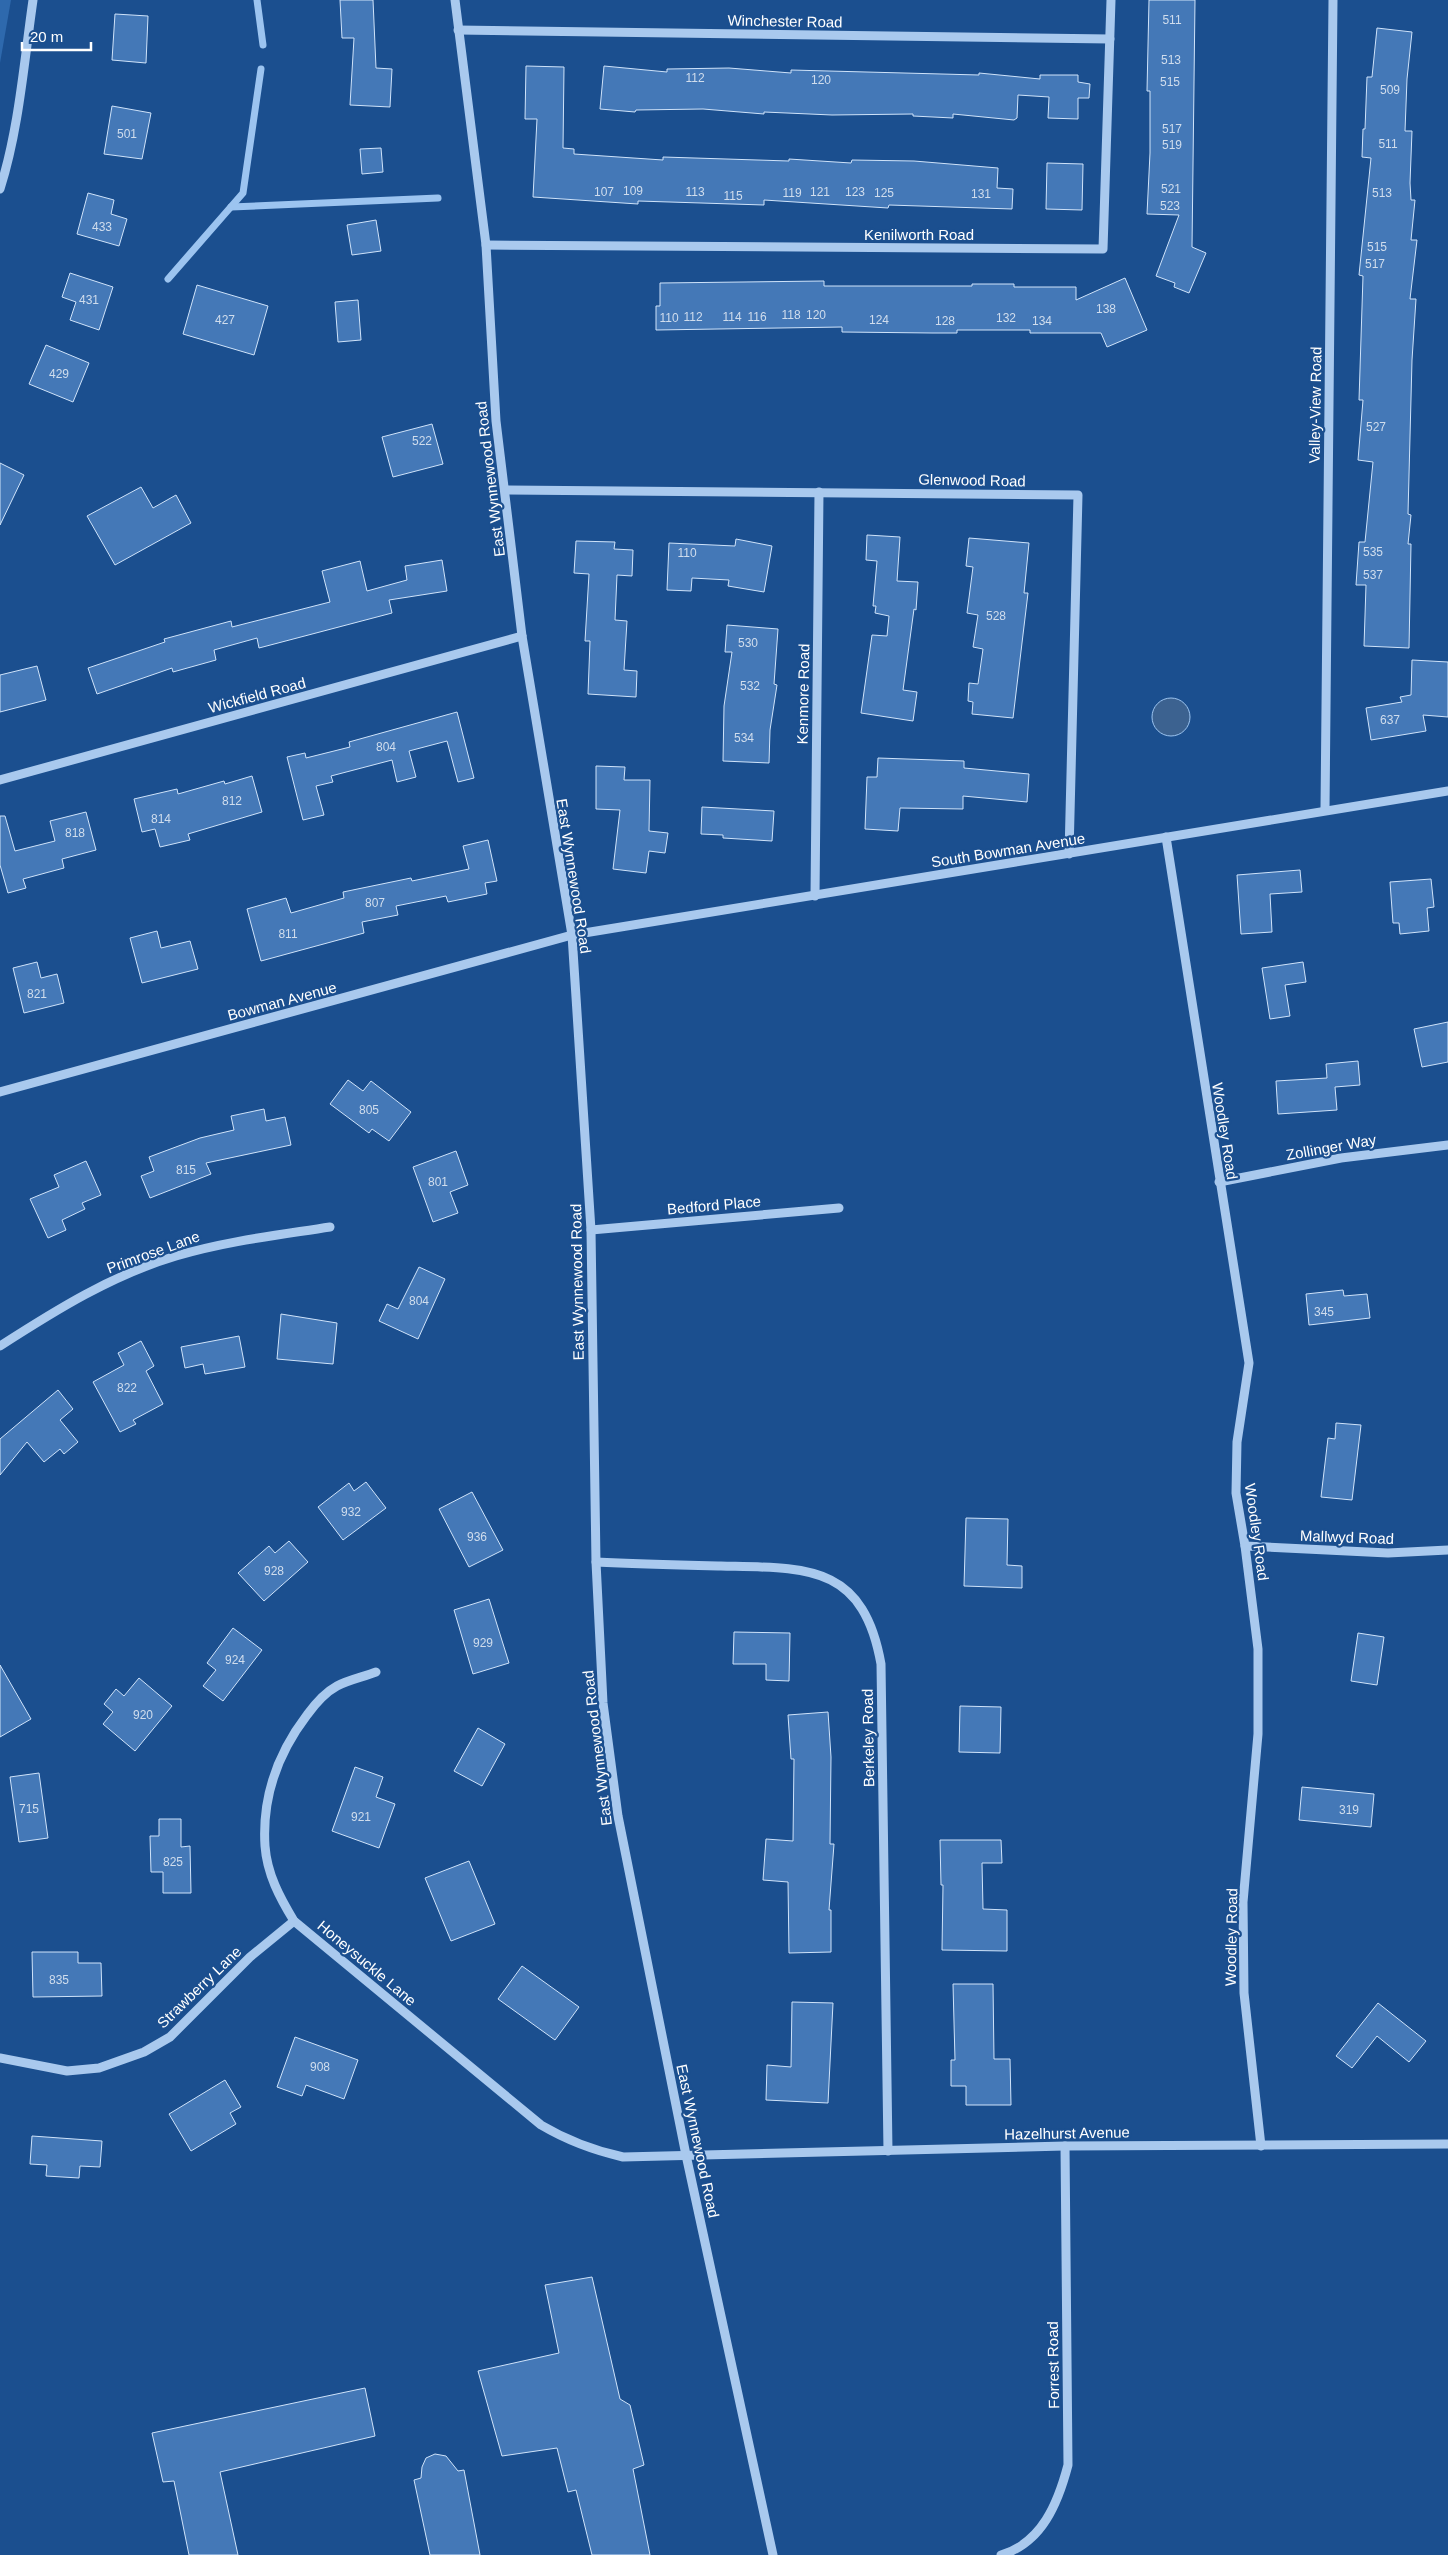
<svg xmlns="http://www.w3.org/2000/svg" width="1448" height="2555" viewBox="0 0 1448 2555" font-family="Helvetica,sans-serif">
<rect width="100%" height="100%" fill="#1b4f8f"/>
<path fill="#2e69ad" d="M0,0H11L0,63Z"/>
<circle fill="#3c6290" stroke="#9cc4f0" cx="1171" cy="717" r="19"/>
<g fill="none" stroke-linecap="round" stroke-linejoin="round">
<g stroke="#9cc4f0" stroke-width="7">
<path d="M257,0L263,45"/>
<path d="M231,207L438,198"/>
<path d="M168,279L243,193L261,69"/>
</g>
</g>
<g fill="#4478b7" stroke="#cfe3fa">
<path d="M340,0H373L376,68L392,69L390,107L350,105L354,38H342Z"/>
<path d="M1149,0H1195L1192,247L1206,253L1189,293L1174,287L1175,283L1156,276L1179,215L1147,214L1150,153V91H1147Z"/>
<path d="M115,14L148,16L146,63L112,60Z"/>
<path d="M1377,28L1412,32L1407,79L1405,131H1412L1410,183L1411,200H1415L1411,240H1417L1410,299H1416L1412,360L1408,514L1411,515L1408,544H1411L1409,648L1364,646L1366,585H1356L1359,542H1365L1373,462L1358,460L1363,400H1359L1363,276L1359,275L1371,158L1362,157L1363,129H1365L1367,77H1372Z"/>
<path d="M526,66L564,67L563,148L574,149V154L663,160V157L789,161V159L851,163L852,160L914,161L998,168L997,188L1013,189L1012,209L889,205L888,208L764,200V205L638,201V204L533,197L537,119H525Z"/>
<path d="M604,66L667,72V69L729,68L791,73V70L979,75V73L1040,79V75H1078V82L1090,84L1089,98H1078V119L1048,118L1049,97L1018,95L1017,118L1014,120L953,114V118L913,116V114L832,115L764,112V114L703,109L636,110L635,112L600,109Z"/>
<path d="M112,106L151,113L142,159L104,154Z"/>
<path d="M381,148L383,172L362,174L360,149Z"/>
<path d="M1047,163L1083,164L1082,210L1046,209Z"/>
<path d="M88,193L114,200L111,214L127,219L119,246L77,234Z"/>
<path d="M376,220L381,251L352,255L347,225Z"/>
<path d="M70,273L113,287L99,330L70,320L76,302L62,297Z"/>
<path d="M1125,278L1147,330L1107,347L1101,333H1030V330H957V333H932L842,332V327L656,330V306H660V283L824,281V286H972V284H1014V287H1076V300Z"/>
<path d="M197,285L268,306L254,355L183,334Z"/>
<path d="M358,300L361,340L338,342L335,302Z"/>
<path d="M46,345L89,363L73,402L29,384Z"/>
<path d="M432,424L443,464L393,477L382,437Z"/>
<path d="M0,463L24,475L0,525Z"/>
<path d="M141,487L153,508L176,495L191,523L115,565L87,516Z"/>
<path d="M867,535L900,537L897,581L918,582L916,610L914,609L903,690L917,692L913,721L861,713L872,635L887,636L889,616L875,613L876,606H873L877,561L866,560Z"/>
<path d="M969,538L1029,543L1024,593H1028L1013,718L972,714L973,702L968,701L969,683L978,684L983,649L973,647L978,615L967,613L973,567L966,566Z"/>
<path d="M736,539L772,546L764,592L728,586L729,580L692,578L691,591L667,590L669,543L735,546Z"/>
<path d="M576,541L615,542L614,549L633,550L632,576L617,575L615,620L627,621L624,670L637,671L636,697L588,694L590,641H585L589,574L574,573Z"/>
<path d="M442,560L447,591L389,600L392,613L259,648L257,638L214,650L216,660L173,672L172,668L97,694L88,668L165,642L164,639L231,621L232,627L330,602L322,571L360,561L367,591L407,580L405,566Z"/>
<path d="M727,625L778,629L774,684L777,685L770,730L769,763L723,761L724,706L732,652H725Z"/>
<path d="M1412,660L1448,662V717L1423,715L1426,731L1371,740L1366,708L1402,702L1400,697L1411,695Z"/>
<path d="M37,666L46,700L0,712V675Z"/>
<path d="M457,712L474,778L458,782L447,741L409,751L416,777L397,782L392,760L331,776L333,782L316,786L324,815L303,820L287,757L305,753L306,758L350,747L349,742Z"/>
<path d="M878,758L964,761V768L1029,774L1027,802L963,796V809L900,808L898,831L865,829L867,777H877Z"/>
<path d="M596,766L625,767L624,780H650L649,831L668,833L665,853L649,851L646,873L613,869L620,810L596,809Z"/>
<path d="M252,776L262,812L188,834L190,840L160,847L155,829L142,832L134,799L177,789L178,794L224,781L225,784Z"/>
<path d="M702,807L774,811L772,841L723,838V835L701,834Z"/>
<path d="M86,812L96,850L62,859L64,868L23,879L26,888L8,893L0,865V816H5L15,851L55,841L50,821Z"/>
<path d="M488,840L497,881L485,883L487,894L448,902L446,896L396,906L398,915L362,922L364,933L261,961L247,909L286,898L291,913L344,898L343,892L411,878L412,881L469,869L463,846Z"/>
<path d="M1300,870L1302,892L1270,894L1272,932L1241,934L1237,875Z"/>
<path d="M1431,879L1434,907L1427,908L1429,931L1400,934L1399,923H1393L1390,882Z"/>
<path d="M157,931L161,948L190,941L198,969L142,983L130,938Z"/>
<path d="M37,962L41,978L57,974L64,1003L24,1013L13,968Z"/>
<path d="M1303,962L1306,982L1285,985L1290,1016L1270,1019L1262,968Z"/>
<path d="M1448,1022V1062L1422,1067L1414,1029Z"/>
<path d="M1358,1061L1360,1085L1335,1087L1337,1110L1278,1114L1276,1081L1327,1078L1326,1064Z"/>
<path d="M348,1080L363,1091L371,1081L411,1112L389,1141L372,1129L369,1133L330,1104Z"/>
<path d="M264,1109L266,1121L285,1117L291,1145L206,1163L211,1174L150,1198L141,1176L154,1171L149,1157L200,1138L234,1130L231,1116Z"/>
<path d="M456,1151L468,1185L450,1192L458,1213L433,1222L413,1167Z"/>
<path d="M86,1161L101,1195L82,1203L85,1209L62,1220L66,1230L48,1238L30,1199L59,1187L54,1175Z"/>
<path d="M419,1267L445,1279L418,1339L379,1321L387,1304L398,1309Z"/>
<path d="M1343,1290L1344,1296L1367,1294L1370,1318L1309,1325L1306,1294Z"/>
<path d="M281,1314L337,1323L333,1364L277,1359Z"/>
<path d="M239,1336L245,1367L205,1374L203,1364L185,1368L181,1347Z"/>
<path d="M141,1341L154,1366L146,1371L163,1404L133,1420L136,1424L120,1432L93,1382L124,1365L118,1353Z"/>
<path d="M58,1390L73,1409L60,1420L78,1442L64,1454L60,1449L44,1462L27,1442L0,1475V1439Z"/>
<path d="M1336,1423L1361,1425L1352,1500L1321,1497L1328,1438L1335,1439Z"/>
<path d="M366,1482L386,1508L343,1540L318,1507L349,1483L354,1491Z"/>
<path d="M472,1492L503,1550L469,1567L439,1509Z"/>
<path d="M966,1518L1008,1519L1007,1565L1022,1566V1588L964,1586Z"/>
<path d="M289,1541L308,1562L264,1601L238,1573L269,1546L275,1553Z"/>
<path d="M489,1599L509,1663L473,1674L454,1610Z"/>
<path d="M233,1628L262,1650L223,1701L203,1686L216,1670L207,1663Z"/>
<path d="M734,1632L790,1633L789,1681L766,1680V1664H733Z"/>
<path d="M1358,1633L1384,1637L1377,1685L1351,1681Z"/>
<path d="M0,1665L31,1719L0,1737Z"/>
<path d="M139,1678L172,1706L135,1751L103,1724L113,1712L104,1704L116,1689L124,1696Z"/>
<path d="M960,1706L1001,1707L1000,1753L959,1752Z"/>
<path d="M828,1712L831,1757L830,1844H834L829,1910H831V1952L789,1953L788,1882L763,1880L766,1839L793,1841L794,1759H791L788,1715Z"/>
<path d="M478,1728L505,1744L482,1786L454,1771Z"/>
<path d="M355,1767L383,1777L376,1797L395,1804L379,1848L332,1831Z"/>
<path d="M39,1773L48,1838L19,1842L10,1777Z"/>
<path d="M1302,1787L1374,1794L1371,1827L1299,1820Z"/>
<path d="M159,1819H181V1847L190,1846L191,1893H163V1872H151L150,1836H159Z"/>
<path d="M940,1840H1001L1002,1863H982L983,1909L1007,1910V1951L942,1950L943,1885H941Z"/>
<path d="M469,1861L495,1924L451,1941L425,1878Z"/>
<path d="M32,1952H78V1963H101L102,1996L33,1997Z"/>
<path d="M522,1966L579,2007L555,2040L498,1999Z"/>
<path d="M953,1984H993L994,2059H1010L1011,2105H966V2086H951V2060H955Z"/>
<path d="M792,2002L833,2003L828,2103L766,2100L767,2065L791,2067Z"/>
<path d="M1378,2003L1426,2041L1409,2062L1377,2036L1352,2068L1336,2056Z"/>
<path d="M295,2037L358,2060L344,2099L306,2085L302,2096L277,2087Z"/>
<path d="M225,2080L241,2107L230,2113L236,2124L191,2151L169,2114Z"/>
<path d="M32,2136L102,2141L100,2167L80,2166L79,2178L46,2176L47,2165L30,2164Z"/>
<path d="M592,2277L620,2399L630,2405L644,2465L633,2469L650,2555H592L576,2490L568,2492L557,2448L502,2456L478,2371L559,2353L545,2285Z"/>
<path d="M365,2388L375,2436L220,2472L238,2555H189L174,2481L163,2482L152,2433Z"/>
<path d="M435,2454L446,2456L458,2471L464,2470L480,2555H430L414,2480L421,2478L422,2467L426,2458Z"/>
</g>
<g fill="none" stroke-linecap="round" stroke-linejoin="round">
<g stroke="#a9c9ee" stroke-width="9">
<path d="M455,0L486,245L496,421L522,636L572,935L591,1230L596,1562L603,1703L618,1816L686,2155L773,2555"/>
<path d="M458,30L1110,39"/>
<path d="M0,189C19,129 24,62 33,0"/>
<path d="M486,245L1103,249L1111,0"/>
<path d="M506,490L1078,495L1069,854"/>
<path d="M0,780L522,636"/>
<path d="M1325,809L1333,0"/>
<path d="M1166,837L1249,1363L1237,1442L1236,1493L1245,1546L1258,1649V1734L1243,1902L1244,1993L1261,2146"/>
<path d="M815,896L819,492"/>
<path d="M0,1092L572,935L1448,791"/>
<path d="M1219,1182L1341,1158L1448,1145"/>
<path d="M591,1230L839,1208"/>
<path d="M0,1346C56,1310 112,1275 176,1256C226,1241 279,1235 330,1227"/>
<path d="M1245,1546L1388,1553L1448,1550"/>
<path d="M596,1562C638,1564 680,1565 721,1566C806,1568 863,1563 881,1664L888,2151"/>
<path d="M376,1672C363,1677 348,1680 337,1686C324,1693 315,1704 307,1715C278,1753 262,1798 265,1846C267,1874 280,1898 294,1921L541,2125C568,2141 592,2150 623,2157L1065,2146L1448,2144"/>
<path d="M0,2058L67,2071L99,2068L144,2052L170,2037L250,1957L294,1921"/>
<path d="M1001,2555C1042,2543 1058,2503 1068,2465L1065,2146"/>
</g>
</g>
<g text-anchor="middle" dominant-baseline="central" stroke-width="4.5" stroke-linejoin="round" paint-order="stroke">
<g font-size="12" fill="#d0dded">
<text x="1172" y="20">511</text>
<text x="1171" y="60">513</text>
<text x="695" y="78">112</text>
<text x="821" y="80">120</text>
<text x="1170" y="82">515</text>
<text x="1390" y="90">509</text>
<text x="1172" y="129">517</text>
<text x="127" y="134">501</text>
<text x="1388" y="144">511</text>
<text x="1172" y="145">519</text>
<text x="1171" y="189">521</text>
<text x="633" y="191">109</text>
<text x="604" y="192">107</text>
<text x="695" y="192">113</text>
<text x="820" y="192">121</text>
<text x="855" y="192">123</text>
<text x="792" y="193">119</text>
<text x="884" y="193">125</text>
<text x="1382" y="193">513</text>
<text x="981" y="194">131</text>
<text x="733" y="196">115</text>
<text x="1170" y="206">523</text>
<text x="102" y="227">433</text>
<text x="1377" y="247">515</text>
<text x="1375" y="264">517</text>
<text x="89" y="300">431</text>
<text x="1106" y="309">138</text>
<text x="791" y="315">118</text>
<text x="816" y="315">120</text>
<text x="693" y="317">112</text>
<text x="732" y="317">114</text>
<text x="757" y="317">116</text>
<text x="669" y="318">110</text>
<text x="1006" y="318">132</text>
<text x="225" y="320">427</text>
<text x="879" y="320">124</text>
<text x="945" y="321">128</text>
<text x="1042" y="321">134</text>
<text x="59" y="374">429</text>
<text x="1376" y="427">527</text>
<text x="422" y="441">522</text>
<text x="1373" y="552">535</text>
<text x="687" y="553">110</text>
<text x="1373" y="575">537</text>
<text x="996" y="616">528</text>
<text x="748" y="643">530</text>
<text x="750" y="686">532</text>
<text x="1390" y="720">637</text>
<text x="744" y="738">534</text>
<text x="386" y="747">804</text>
<text x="232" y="801">812</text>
<text x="161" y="819">814</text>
<text x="75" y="833">818</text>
<text x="375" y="903">807</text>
<text x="288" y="934">811</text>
<text x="37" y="994">821</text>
<text x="369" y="1110">805</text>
<text x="186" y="1170">815</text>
<text x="438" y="1182">801</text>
<text x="419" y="1301">804</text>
<text x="1324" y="1312">345</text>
<text x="127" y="1388">822</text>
<text x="351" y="1512">932</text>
<text x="477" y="1537">936</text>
<text x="274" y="1571">928</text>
<text x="483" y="1643">929</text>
<text x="235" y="1660">924</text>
<text x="143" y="1715">920</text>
<text x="29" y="1809">715</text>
<text x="1349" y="1810">319</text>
<text x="361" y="1817">921</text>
<text x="173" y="1862">825</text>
<text x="59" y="1980">835</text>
<text x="320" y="2067">908</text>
</g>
<g font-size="15" fill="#fff" stroke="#1b4f8f">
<text transform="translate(785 21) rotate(1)">Winchester Road</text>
<text x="919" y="234">Kenilworth Road</text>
<text transform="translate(1315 405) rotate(-89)">Valley-View Road</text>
<text transform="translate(490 479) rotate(-97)">East Wynnewood Road</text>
<text transform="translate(972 480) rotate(1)">Glenwood Road</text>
<text transform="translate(803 694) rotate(-89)">Kenmore Road</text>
<text transform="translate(257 695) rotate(-15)">Wickfield Road</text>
<text transform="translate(1008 850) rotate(-9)">South Bowman Avenue</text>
<text transform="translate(574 876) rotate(81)">East Wynnewood Road</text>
<text transform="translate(282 1001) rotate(-15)">Bowman Avenue</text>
<text transform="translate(1225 1131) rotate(81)">Woodley Road</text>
<text transform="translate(1331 1147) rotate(-10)">Zollinger Way</text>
<text transform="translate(714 1205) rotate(-5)">Bedford Place</text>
<text transform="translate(153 1252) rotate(-20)">Primrose Lane</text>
<text transform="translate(577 1282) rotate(-91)">East Wynnewood Road</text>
<text transform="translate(1257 1532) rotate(82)">Woodley Road</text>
<text transform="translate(1347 1537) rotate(2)">Mallwyd Road</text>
<text transform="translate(868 1738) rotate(-91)">Berkeley Road</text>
<text transform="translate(597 1748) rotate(-97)">East Wynnewood Road</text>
<text transform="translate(1231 1937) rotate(-89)">Woodley Road</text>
<text transform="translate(367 1963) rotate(40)">Honeysuckle Lane</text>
<text transform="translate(199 1987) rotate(-44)">Strawberry Lane</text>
<text transform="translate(1067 2133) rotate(-1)">Hazelhurst Avenue</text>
<text transform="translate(698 2141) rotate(78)">East Wynnewood Road</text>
<text transform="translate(1053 2365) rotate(-91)">Forrest Road</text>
</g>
</g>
<path d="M22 42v8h69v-8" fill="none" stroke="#ffffff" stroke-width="2.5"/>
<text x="30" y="42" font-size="15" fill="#ffffff" stroke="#1b4f8f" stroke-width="4" paint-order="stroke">20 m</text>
</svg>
